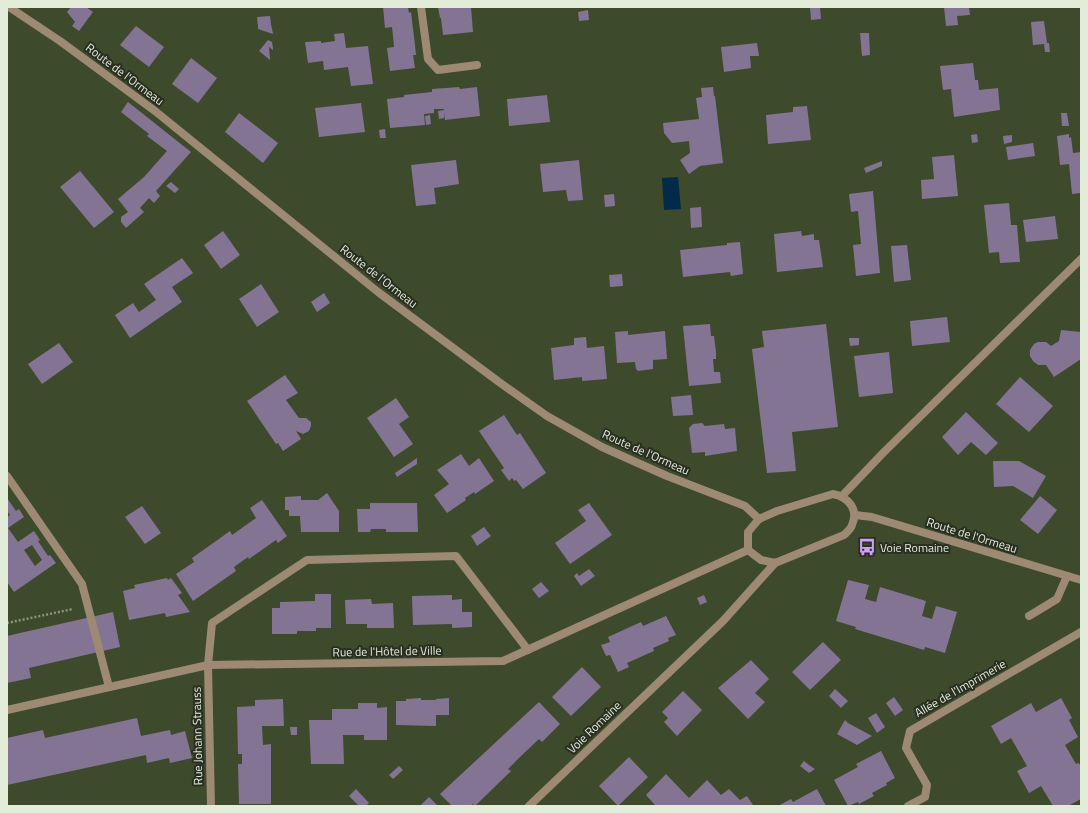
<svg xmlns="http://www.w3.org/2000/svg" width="1088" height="813" viewBox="0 0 1088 813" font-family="'Titillium Web',sans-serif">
<rect width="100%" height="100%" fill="#3d4a2b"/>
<path fill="#022a49" d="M678,177L681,209L664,210L662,178Z"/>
<g fill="#847494" fill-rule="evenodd">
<path d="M71,7H86L93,12L79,31L72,26L75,22L67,12Z"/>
<path d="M383,7H408L409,13L411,12L415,45L416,55H413L415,68L390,71L387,48L394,47L393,36L392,27L385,28Z"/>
<path d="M438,7H471L473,32L443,35L441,18H440Z"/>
<path d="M810,7H820L821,19L811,20Z"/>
<path d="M944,7H969L970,15L957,16L958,25L946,26Z"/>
<path d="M588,10L589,20L579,21L578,12Z"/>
<path d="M270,16L271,24L273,34L258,29V26L257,17Z"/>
<path d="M1044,21L1047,43H1049L1050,52H1045L1044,44L1033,45L1031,22Z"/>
<path d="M136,26L164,47L149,67L120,45Z"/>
<path d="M344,33L346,48L368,46L373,84L351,86L348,67L324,70L323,61L308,63L305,42L321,41V43L335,41L334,34Z"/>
<path d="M860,33H869L870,55L862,56Z"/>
<path d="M268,40L272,42L273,48V50L269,47L270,60L259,51Z"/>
<path d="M757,43L759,56H750L751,68L724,72L721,47Z"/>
<path d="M191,58L217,78L198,103L172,84Z"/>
<path d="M973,63L975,80H978L979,90L998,88L1000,110L954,117L951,89L943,90L940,66Z"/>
<path d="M459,87L460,89L477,87L480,116L445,120L444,113V118L439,119L438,111L444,110V109H434V113L424,114L425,125L390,128L387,99L404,97V95L432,92V89Z"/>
<path d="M713,87L714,96H715L723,163L700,166L689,174L680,160L690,153L689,141L672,143L664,133L663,123L699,119L696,98L702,97L701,88Z"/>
<path d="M547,95L550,122L509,126L507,99Z"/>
<path d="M128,102L191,152L156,191L160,196L154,203L149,198L140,208L144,212L126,228L121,222V217L128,212L118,199L144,177L167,151L147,136L149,134L121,112Z"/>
<path d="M361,103L365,132L319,137L315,108Z"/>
<path d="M807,106L811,140L768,144L766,115L793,112V107Z"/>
<path d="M239,113L278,143L263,163L225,132Z"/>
<path d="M1061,113H1067L1069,126H1062Z"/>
<path d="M430,115L431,124L426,125L425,116Z"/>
<path d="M385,129L386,138H380L379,130Z"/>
<path d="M977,134L978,142L972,143L971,135Z"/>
<path d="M1069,134V138L1071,137L1073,153L1081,152V193L1072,194L1069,164L1060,165L1057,136Z"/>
<path d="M1012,135V142L1004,144L1003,136Z"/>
<path d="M1033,143L1035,156L1008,160L1006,147Z"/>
<path d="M954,155L958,196L922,199L921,180L934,179L932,157Z"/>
<path d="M456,160L459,184L434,188L436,204L416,206L411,165Z"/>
<path d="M579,160L583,200L568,201L566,190L543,192L540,164Z"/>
<path d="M882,161V166L866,173L864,168Z"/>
<path d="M80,171L114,212L94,228L60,187Z"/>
<path d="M171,182L179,189L175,193L166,186Z"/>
<path d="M873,191L880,273L856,276L853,245L861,244L858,211L851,212L849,194Z"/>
<path d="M614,194L615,206L605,207L604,195Z"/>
<path d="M1009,203L1011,225H1017L1020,262L1000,263L999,252L989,253L984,205Z"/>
<path d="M701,207L702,227L691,228L690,208Z"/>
<path d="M1055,216L1058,239L1026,242L1023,220Z"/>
<path d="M223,231L240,255L221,269L204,245Z"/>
<path d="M801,231L802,236L814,234V240H819L823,267L777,272L774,234Z"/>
<path d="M740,242L743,274L731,276L730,272L683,277L680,250L727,245V243Z"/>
<path d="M907,245L911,280L894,282L891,246Z"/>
<path d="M182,258L193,273L172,287L182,302L130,338L115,315L133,303L139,312L156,300L144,284Z"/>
<path d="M622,274L623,286L610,287L609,275Z"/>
<path d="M261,284L279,312L257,327L239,299Z"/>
<path d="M324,293L330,303L317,312L311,302Z"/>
<path d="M947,317L950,342L912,346L910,321Z"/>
<path d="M710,324L711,336H714L716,352V359H713L714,372H720L721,383L689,386L683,326Z"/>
<path d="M826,324L838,427L792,432L796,471L767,473L752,349L764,347L762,331Z"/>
<path d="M1061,330L1081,332V359L1054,377L1046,365H1038L1033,361L1030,356V350L1034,344L1038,342H1046L1051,346L1059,341Z"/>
<path d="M628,331V335L665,331L667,359L653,360V369L638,371L636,369L635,362L617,363L615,332Z"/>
<path d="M586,337L587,348L604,346L607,379L582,381V377L554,380L551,348L574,345V338Z"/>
<path d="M849,338H859V345L850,346Z"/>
<path d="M59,343L73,362L42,384L28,364Z"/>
<path d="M889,352L893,393L859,397L854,356Z"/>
<path d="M285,375L298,393L286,400L299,418H306L311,422V426L309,431L303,434L296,431L301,439L283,451L278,443L276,444L247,401Z"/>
<path d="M1020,377L1053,406L1029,432L996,404Z"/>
<path d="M691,395L693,415L673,416L671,397Z"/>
<path d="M396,398L409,417L399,424L413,444L394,457L367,418Z"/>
<path d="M966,412L998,443L986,455L971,442L958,455L942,437Z"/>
<path d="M504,415L517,435L520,433L546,473L523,489L516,480L514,481L512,478L509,481L501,470L504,468L479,431Z"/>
<path d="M702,423L705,426L724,424L725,429L735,428L737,451L705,456V452L692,453L689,428L693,424Z"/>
<path d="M461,454L469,466L479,458L494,481L475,494L474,492L465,498L466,500L447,513L434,495L449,484L437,470Z"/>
<path d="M417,458V464L397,477L395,473Z"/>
<path d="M993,461H1019L1046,476L1033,498L1013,486L994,487Z"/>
<path d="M327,493L339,511V532H301L300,516H289V510H285V497L301,496V500H318Z"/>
<path d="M1040,496L1057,510L1038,534L1020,520Z"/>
<path d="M7,498L16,511L19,509L24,517L8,528L18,542L34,531L40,540L38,541L48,556L50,555L56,563L14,592L7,582V517L10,515L7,511ZM32,545L42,560L35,566L24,550Z"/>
<path d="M262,500L287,536L278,543L276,540L249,559L248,557L234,567L236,571L193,601L176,574L194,562L192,558L216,541L230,531L232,535L256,518L250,508Z"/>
<path d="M370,503H417L418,532H386V529H371L370,532H358L357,509H370Z"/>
<path d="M589,503L612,535L570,564L555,543L586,521L578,510Z"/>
<path d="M142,506L161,533L145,544L125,517Z"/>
<path d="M484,527L491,536L477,546L471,536Z"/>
<path d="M589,569L595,576L581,586L574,576L577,573L579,576Z"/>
<path d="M167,578L168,580L171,578L182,593L178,595L190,612L166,617L165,613L129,620L123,591L135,588L134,585Z"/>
<path d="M848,580L869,585L865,599L876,602L880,587L926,601L922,616L932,619L936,606L957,612L945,653L925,647L924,650L855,629L856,627L836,621Z"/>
<path d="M541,582L549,591L539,598L532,589Z"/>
<path d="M315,594H331V628H316V631H297V634H272V608H280V602L315,601Z"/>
<path d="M452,595V600L462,599V612H472V627L452,628V624L413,625L412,596Z"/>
<path d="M704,595L707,602L700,605L697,598Z"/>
<path d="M371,599L372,604L393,603L394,628H367V624H346L345,600Z"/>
<path d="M113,612L120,647L29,668L31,678L7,683V636Z"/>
<path d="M666,616L676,635L668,638L669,641L653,648L654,651L627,663L629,667L618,672L610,655L606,656L601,645L610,642L608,637L641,622L643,626Z"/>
<path d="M823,642L841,660L810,690L792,672Z"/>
<path d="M751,660L769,679L755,693L765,702L748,719L718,688Z"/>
<path d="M582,667L601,687L571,716L552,697Z"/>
<path d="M835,689L848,701L841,708L829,696Z"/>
<path d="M683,691L702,710L677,736L664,722L668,718L662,712Z"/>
<path d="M894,697L903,710L895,716L886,703Z"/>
<path d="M421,698V700H436V699L449,698V715H436V726L396,725V701H406V699Z"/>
<path d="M1061,698L1072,718L1069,720L1078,737L1065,745L1076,764L1078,763L1081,765V799L1068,806H1053L1041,786L1029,793L1017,771L1027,766L1011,738L1001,744L991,726L1031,703L1036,712Z"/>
<path d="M283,699L284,726H262L263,745L271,744V804H239L238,764H242V754H238L237,707L255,706V700Z"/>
<path d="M539,702L560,724L542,742L539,739L521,756L508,769L511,771L475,806L473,804L470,806H452L440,794Z"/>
<path d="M358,703H377V708L387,707V740H364V735H343L344,764H311L309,720H332V709H358Z"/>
<path d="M876,713L885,727L877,733L868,718Z"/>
<path d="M137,718L141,736L170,730L171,735L185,731L192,758L170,763L169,758L147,763L146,755L7,785V738L43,730L45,738Z"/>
<path d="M845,720L848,723L872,736L857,745L837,734Z"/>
<path d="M290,727H297V735H291Z"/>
<path d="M881,751L895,778L886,783L887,785L872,793L874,796L859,804L858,802L848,806L834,780L858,767L856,764Z"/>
<path d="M629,757L648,777L618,806L599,786Z"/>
<path d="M804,761L809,765L815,769L809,773L800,766Z"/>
<path d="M399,766L403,770L393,779L389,775Z"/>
<path d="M666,774L689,798L707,780L721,795L729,789L740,800L747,796L753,805L654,806L655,805L646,795Z"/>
<path d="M356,789L369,803L366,806H359L349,796Z"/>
<path d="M817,789L826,806H778L791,799L793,802Z"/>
<path d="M429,797L438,806H420Z"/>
</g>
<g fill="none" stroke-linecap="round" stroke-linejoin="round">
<path stroke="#8a957c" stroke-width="2.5" stroke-dasharray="2 2" stroke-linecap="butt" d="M7,623L73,609"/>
<g stroke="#9e8973" stroke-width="8">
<path d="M7,476L82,584L109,687"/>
<path d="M1029,616L1057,599L1067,576"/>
</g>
<g stroke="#9e8973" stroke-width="8">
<path d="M9,7L60,41L155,111L378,292L499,382L547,416L602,447L667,476L745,506L759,519"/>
<path d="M421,7L428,59L438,70L477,65"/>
<path d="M7,710L208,665L503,661L748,550"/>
<path d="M211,806L208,665L212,623L307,560L456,556L528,650"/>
<path d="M908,806L925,797L927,785L906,748L910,731L1081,632"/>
</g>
<g stroke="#9e8973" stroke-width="8">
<path d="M833,494C848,497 859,509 852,525C851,529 847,532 844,535L775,563L761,560L748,550V532L759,519L777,511Z"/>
<path d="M842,496L884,452L1081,259"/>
<path d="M855,515L872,517L1081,580"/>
<path d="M529,806L723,621L775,563"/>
</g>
</g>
<defs>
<g id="bus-bare" transform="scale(1.38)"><path d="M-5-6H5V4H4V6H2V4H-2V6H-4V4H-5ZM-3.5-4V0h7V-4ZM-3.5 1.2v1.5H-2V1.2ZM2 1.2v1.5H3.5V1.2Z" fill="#d09dfe" stroke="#282e20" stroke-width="2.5" paint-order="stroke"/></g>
</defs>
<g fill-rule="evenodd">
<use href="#bus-bare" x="867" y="547"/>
</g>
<g text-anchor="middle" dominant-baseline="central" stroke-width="4" stroke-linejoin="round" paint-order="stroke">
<g font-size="12" fill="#e3ebd9" stroke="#282e20">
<text transform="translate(125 74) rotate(37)">Route de l'Ormeau</text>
<text transform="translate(379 276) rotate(38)">Route de l'Ormeau</text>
<text transform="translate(646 452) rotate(24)">Route de l'Ormeau</text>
<text transform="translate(972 535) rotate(17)">Route de l'Ormeau</text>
<text transform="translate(387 651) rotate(-1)">Rue de l'Hôtel de Ville</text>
<text transform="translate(960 688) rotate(-30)">Allée de l'Imprimerie</text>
<text transform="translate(594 727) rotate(-44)">Voie Romaine</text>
<text transform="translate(197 736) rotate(-91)">Rue Johann Strauss</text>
</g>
<g font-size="12" fill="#e3ebd9" stroke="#282e20" text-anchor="start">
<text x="880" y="547">Voie Romaine</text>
</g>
</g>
<rect width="1088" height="813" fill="none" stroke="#e3ebd9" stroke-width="16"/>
</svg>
